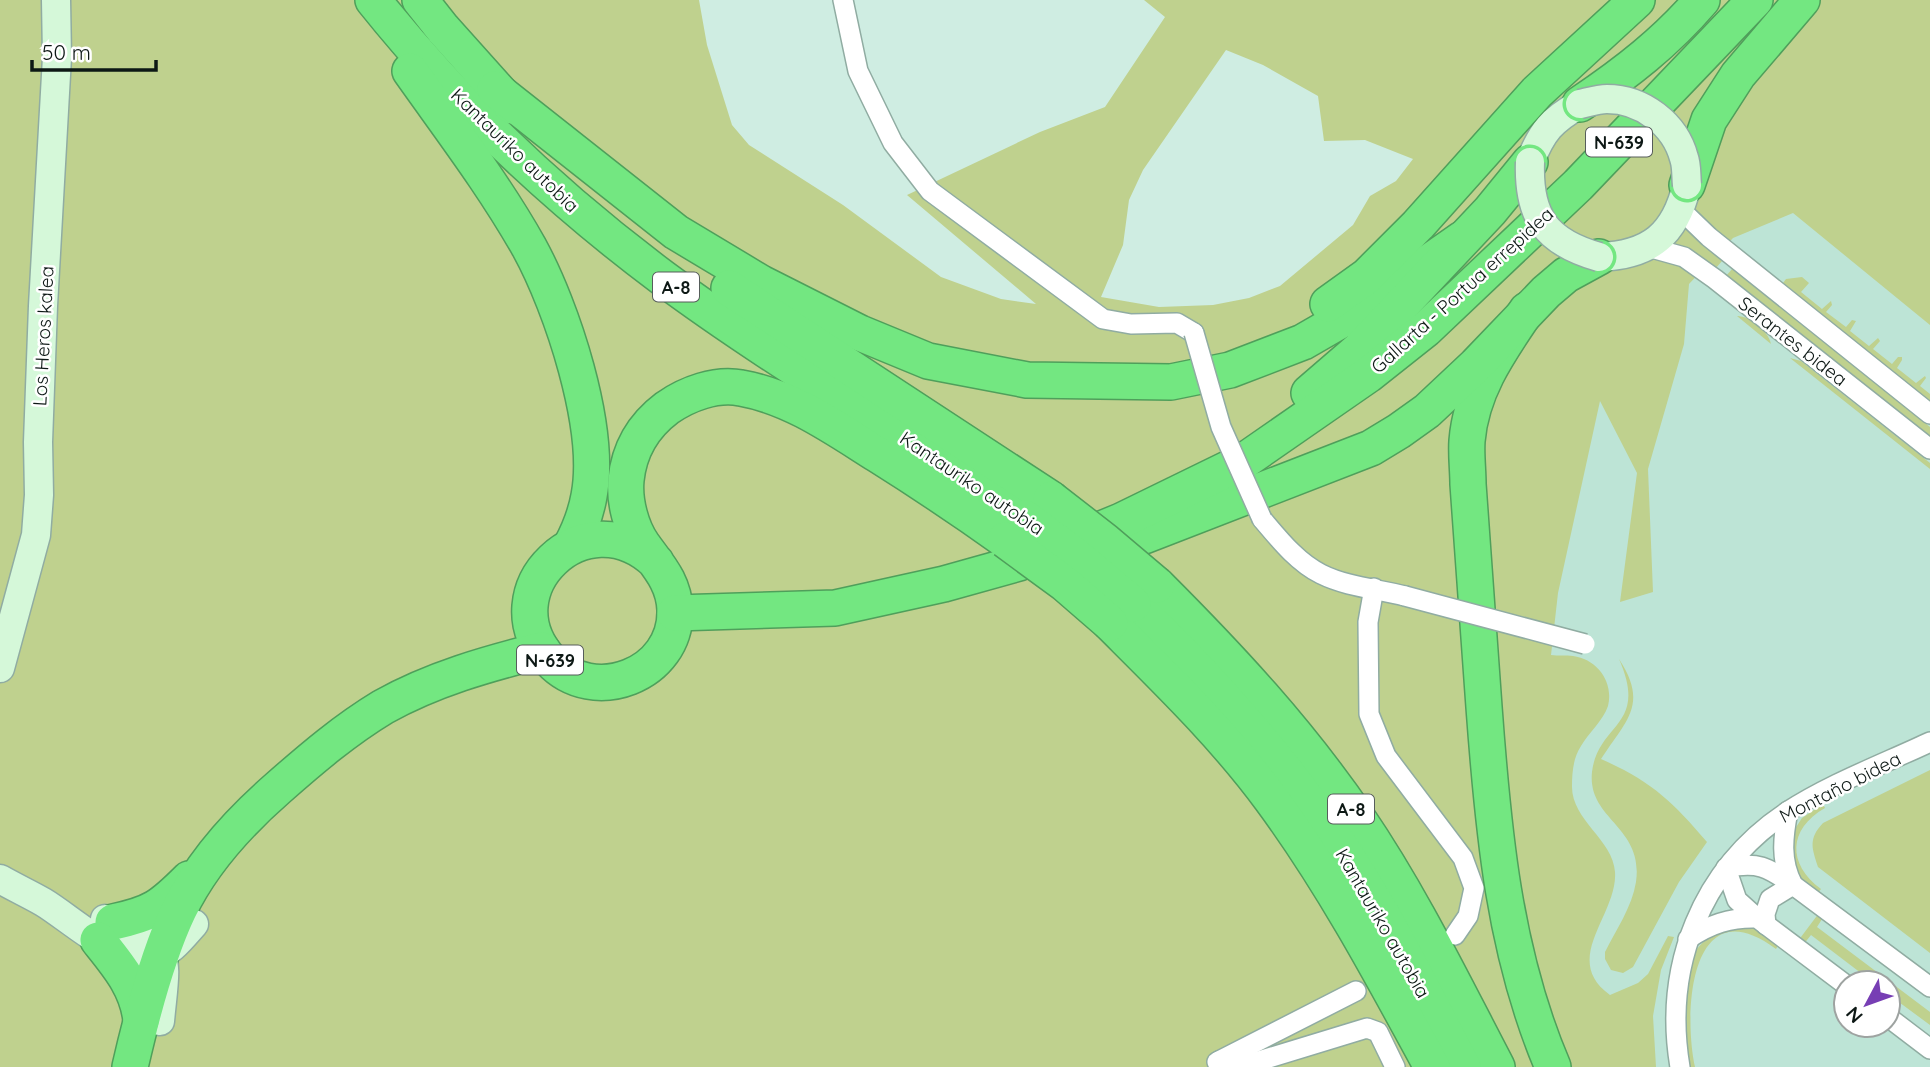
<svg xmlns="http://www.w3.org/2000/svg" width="1930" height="1067" viewBox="0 0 1930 1067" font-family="Quicksand,sans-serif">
<rect width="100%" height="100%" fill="#cfede2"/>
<path fill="#bde4d6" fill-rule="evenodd" d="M1930,0V1067H1571L1545,1002L1541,319ZM1846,983H1888V1025H1846Z"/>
<g fill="#bfd18e" fill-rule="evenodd">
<path d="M0,0H699L707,45L732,125L749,145L843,205L941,277L1001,299L1036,304L907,195L1040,132L1105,107L1165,17L1144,0H1930V325L1793,213L1733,238L1716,256L1722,261L1716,268L1709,263L1689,284L1684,344L1648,469L1653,592L1620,602L1637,473L1600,401L1558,593L1551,655C1558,656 1566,655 1573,656C1597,659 1614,682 1608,706C1603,721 1589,732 1581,746C1573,758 1572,773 1572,787C1572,820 1613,840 1615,872C1618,915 1560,959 1610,995L1638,983L1648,974L1668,936L1674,937L1661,970L1653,1016L1656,1067H0ZM1226,50L1263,65L1318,96L1324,141L1365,140L1413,159L1396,181L1370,196L1353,225L1280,286L1249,298L1213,305L1159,307L1101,297L1123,245L1129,200L1143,170Z"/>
<path d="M1732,269L1930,427V438L1726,276Z"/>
<path d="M1802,277L1809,283L1801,292L1822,309L1831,301L1832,305L1826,312L1846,327L1852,320L1856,321L1850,331L1869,346L1878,338L1880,341L1873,349L1892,364L1898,357H1902V360L1897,368L1916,383L1925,376L1926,378L1920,386L1930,394V401L1783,283L1786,279Z"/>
<path d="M1737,316C1751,316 1768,331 1771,344Z"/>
<path d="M1790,358L1801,361L1930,463V469Z"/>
<path d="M1619,659C1649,705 1626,720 1601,759C1651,781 1672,801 1707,842L1679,882L1633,967L1623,973L1611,970L1605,959V952C1616,930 1632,907 1636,882C1644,826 1587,820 1592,772C1598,722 1649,727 1619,659Z"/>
<path d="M1930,770V953L1818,867C1812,848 1808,839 1823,823Z"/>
<path d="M1823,804L1825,808C1788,829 1787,864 1821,889L1817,894L1800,878L1792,863L1793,832L1802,818Z"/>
<path d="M1819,913L1824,916L1817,927L1930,1012V1025L1888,994V983H1874L1811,935L1803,945L1798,941Z"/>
<path d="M1727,927C1754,927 1758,927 1779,944L1776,949C1690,885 1683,1013 1695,1067H1690C1684,1039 1681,974 1697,949C1704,939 1717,933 1727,927Z"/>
</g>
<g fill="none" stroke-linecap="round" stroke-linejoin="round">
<g stroke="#90aca2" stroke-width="22">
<g id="street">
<path d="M843,0L858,71L893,143L930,191L1103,319L1131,324L1177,323L1194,333"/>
<path d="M1681,210L1709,237L1930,414"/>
<path d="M1648,247L1684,257L1715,279L1930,449"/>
<path d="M1262,519C1279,539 1297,562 1321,574C1347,587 1378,589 1405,596"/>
<path d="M1374,588L1368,622L1369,714L1386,756L1463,858L1474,888L1468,916L1455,935"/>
<path d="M1788,811C1783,837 1780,861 1793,885L1930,987"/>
<path d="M1757,918L1737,900L1726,868C1757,861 1768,867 1793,885L1770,899L1765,914L1766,925"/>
<path d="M1688,939C1710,924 1731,917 1757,918L1846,985"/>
<path d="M1888,1017L1930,1049"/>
<path d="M1219,1061L1249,1064L1367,1028L1378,1032L1395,1067"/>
<path d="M1217,1062L1356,991"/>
<path d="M1680,1067C1663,967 1701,869 1787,812C1830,784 1883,764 1930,742"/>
</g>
</g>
<g stroke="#90aca2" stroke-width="31">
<g id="secondary">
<path d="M1530,162C1542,131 1552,120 1580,104"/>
<path d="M1599,257C1650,255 1675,235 1687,185"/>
<path d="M0,668L36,535L39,495L38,442L43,306L57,57L56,0"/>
<path d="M0,879C14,887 29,894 43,902C70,918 121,966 153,958C169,955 184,935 194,924"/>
<path d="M105,919C176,942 166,956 160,1021"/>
</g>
</g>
<g stroke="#4f9f5b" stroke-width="38">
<g id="highway">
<path d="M373,0C457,105 556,198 663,278C779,364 906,436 1025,518"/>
<path d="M420,0L443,29L512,106"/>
<path d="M410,71C451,129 494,185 529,247C562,307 602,428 589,496C586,513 579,531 571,546"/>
<path d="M495,89L676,232L761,283L860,333L928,361L1027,380L1171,382L1230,370L1303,342L1369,304L1462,239"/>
<path d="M1580,104C1626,73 1666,42 1702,0"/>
<path d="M1687,185L1709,120L1738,75L1802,0"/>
<path d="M729,288L1051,499"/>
<path d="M1328,304L1367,276L1418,225L1537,92L1637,0"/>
<path d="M1527,310C1500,350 1471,390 1467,441C1466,455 1468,470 1468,484C1473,558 1479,633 1484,707C1493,830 1504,953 1553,1067"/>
<path d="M1309,393L1360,349L1490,211L1530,162"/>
<path d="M1115,544L1144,536L1371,448L1399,431L1427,411L1476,365L1546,292L1566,275L1599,257"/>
<path d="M656,562C585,495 487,591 550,660C593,707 677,675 675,610C674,582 658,566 643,545C631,528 624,501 626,480C629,451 643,426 667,408C687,394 716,383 741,388C792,397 835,428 878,455C921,482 963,510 1005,540"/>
<path d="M1157,585C1231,659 1297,730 1357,817C1411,896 1453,983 1497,1067"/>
<path d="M1133,604C1206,676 1268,743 1327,827C1380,902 1420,986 1463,1067"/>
<path d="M675,613L835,608L944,584L1019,563L1121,521L1244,461L1368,375L1426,329L1578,185L1755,0"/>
<path d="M1110,623C1166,679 1224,735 1271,799C1333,883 1382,975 1432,1067"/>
<path d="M113,922C152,914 161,907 189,879"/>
<path d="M98,940C118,965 138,988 141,1021"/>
<path d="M130,1067C141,1019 158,954 179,910C202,862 239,822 278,788C312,758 345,730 383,707C433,679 487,664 542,650"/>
</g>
</g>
<use href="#street" stroke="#fff" stroke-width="19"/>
<use href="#secondary" stroke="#d5f8d9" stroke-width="28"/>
<use href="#highway" stroke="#73e781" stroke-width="35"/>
<g stroke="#90aca2" stroke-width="22" stroke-linecap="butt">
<g id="street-bridge">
<path d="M1194,333L1221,427L1262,519"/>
<path d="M1405,596L1585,644"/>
</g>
</g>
<g stroke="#90aca2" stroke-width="31" stroke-linecap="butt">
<g id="secondary-bridge">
<path d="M1580,104C1589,102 1598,99 1607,99C1642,99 1675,124 1684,158C1687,166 1686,177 1687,185"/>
<path d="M1530,162C1528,217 1546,242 1599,257"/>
</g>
</g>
<g stroke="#4f9f5b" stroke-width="38" stroke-linecap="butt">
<g id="highway-bridge">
<path d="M1051,499L1105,541L1157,585"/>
<path d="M1025,518L1072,553L1133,604"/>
<path d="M1005,540L1065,584L1110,623"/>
</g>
</g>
<use href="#street-bridge" stroke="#fff" stroke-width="19"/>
<use href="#secondary-bridge" stroke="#d5f8d9" stroke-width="28"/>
<use href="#highway-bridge" stroke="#73e781" stroke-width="35"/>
</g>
<g text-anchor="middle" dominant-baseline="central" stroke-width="5" stroke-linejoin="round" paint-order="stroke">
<g fill="#fff" stroke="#565d5b" stroke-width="2">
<rect x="1586" y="127.5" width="66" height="29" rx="5"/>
<rect x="653" y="272.5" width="46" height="29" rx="5"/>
<rect x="517" y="645.5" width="66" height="29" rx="5"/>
<rect x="1328" y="794.5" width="46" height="29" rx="5"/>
</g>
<g font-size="18" font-weight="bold" fill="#0d1815">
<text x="1619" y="142">N-639</text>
<text x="676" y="287">A-8</text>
<text x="550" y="660">N-639</text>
<text x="1351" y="809">A-8</text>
</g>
<g font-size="19" fill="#0d1815" stroke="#fff">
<text transform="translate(515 150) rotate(44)">Kantauriko autobia</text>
<text transform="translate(1462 290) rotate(-42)">Gallarta - Portua errepidea</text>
<text transform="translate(43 336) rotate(-87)">Los Heros kalea</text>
<text transform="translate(1793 341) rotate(38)">Serantes bidea</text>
<text transform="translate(972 483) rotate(34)">Kantauriko autobia</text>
<text transform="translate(1840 787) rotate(-27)">Montaño bidea</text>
<text transform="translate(1383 923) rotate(60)">Kantauriko autobia</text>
</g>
</g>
<g transform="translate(1867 1004) rotate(229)"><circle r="33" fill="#ffffff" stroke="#9ea3a1" stroke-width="2"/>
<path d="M0-5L12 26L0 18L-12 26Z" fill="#773eb4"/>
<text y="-10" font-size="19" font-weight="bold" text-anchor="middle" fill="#0d1815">N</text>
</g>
<path d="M32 60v10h124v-10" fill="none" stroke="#0d1815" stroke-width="3.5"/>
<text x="42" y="60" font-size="21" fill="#0d1815" stroke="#ffffff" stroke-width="5" paint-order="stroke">50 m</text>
</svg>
